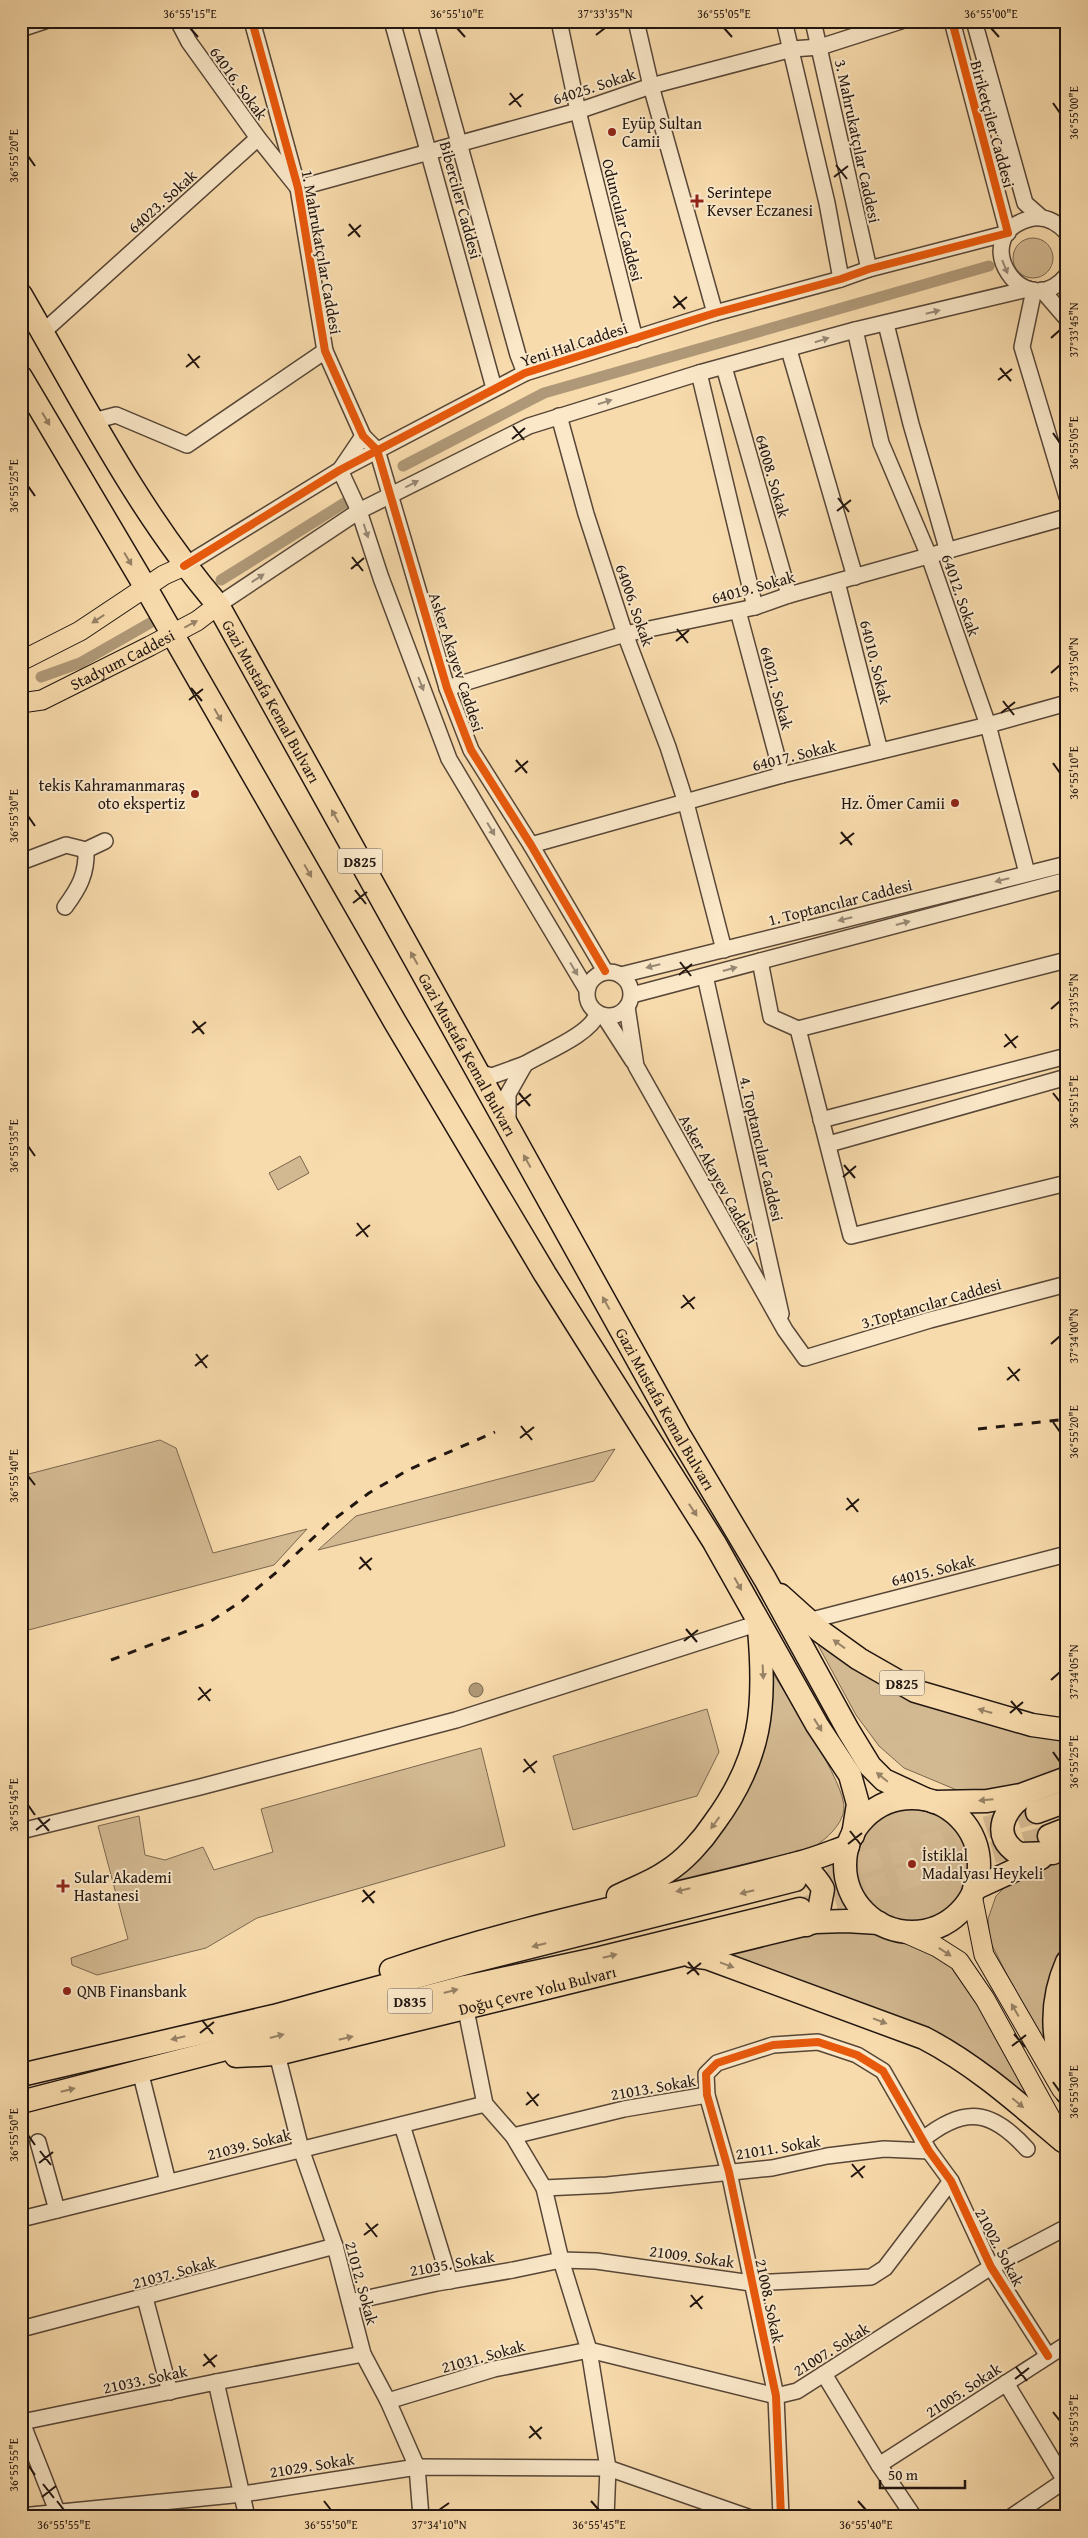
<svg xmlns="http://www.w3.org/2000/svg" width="1088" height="2538" viewBox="0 0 1088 2538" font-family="'Gentium Book Plus',serif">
<rect width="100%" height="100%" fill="#f8dbac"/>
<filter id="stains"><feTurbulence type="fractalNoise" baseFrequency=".004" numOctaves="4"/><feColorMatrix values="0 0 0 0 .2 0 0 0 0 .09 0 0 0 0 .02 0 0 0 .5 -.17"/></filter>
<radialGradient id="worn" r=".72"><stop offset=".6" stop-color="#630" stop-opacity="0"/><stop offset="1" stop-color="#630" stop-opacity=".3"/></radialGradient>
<g fill="#d3b991" stroke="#7a6750">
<circle cx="1033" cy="258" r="20"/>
<path d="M300,1156L309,1173L278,1190L269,1173Z"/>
<path d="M160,1440L176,1448L213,1553L307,1529L274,1565L21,1632V1476Z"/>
<path d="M615,1449L594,1481L318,1550L356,1516Z"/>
<path d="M818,1645H824L1067,1737V1771L1021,1787L964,1793L904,1768L879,1746L856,1715Z"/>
<path d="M771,1670C787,1697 846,1783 844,1809C842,1827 823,1841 810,1850L669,1884V1878L712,1839Z"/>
<path d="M707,1709L719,1752L697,1796L573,1830L553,1756Z"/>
<path d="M481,1748L505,1846L257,1918L206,1948L97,1975L72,1965L71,1958L128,1939L98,1826L139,1816L145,1855L165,1860L203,1847L214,1870L273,1852L261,1809Z"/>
<circle cx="913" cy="1863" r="59"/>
<path d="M1067,1857V1939L1055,1968L1048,2046L1017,1995L990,1941L988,1919L996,1896L1013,1879Z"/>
<path d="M819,1930H873L929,1950L955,1969L972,1995L1033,2101L725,1955Z"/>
</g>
<circle fill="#af9877" stroke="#76644e" cx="476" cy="1690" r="7"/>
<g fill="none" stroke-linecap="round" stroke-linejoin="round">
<g stroke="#af9877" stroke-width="11">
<path d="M403,466L544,393L989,266"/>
<path d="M221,580L346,502"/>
<path d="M41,677L80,663L150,623"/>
</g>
<g stroke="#d8bd95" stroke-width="22" stroke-dasharray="22 11" stroke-linecap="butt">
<path d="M795,1880L931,1844L1037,1812"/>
<path d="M803,1908L1049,1836"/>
</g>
<g stroke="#574637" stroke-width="18">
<g id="minor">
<path d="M178,21L189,42L258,138L298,188L578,111L651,86L792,49L820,47L901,21"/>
<path d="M252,21L298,188L325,351L363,436L377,450L447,688L471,750L531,845L605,971"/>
<path d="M392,21L494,388"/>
<path d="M425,21L518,355L525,373"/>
<path d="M559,21L578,111L635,339"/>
<path d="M636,21L651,86L715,313"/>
<path d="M784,21L827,203L841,279"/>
<path d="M813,21L869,269"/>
<path d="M974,21L1025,203L1042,218"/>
<path d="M21,29L45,21"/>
<path d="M1067,233C1057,222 1044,215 1029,219C966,236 1024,327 1067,275"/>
<path d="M1034,290L1022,347L1067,497"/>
<path d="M1042,290L1067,319"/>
<path d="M886,324L911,424L948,552"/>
<path d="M855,330L881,443L929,556L988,725L1027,873"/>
<path d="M43,332L258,138"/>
<path d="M789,350L855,577"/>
<path d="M724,367L789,595"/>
<path d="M699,373L755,607"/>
<path d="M559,416L586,514L625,634L668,747L686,803L724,950"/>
<path d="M93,421L116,415L187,445L325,351"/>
<path d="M363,436L340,470L359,511L381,578L449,759L587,990"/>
<path d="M184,566L340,470L525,373L715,313L841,279L869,269L1008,233L952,21"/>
<path d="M837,582L880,751"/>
<path d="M218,605L359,511L529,426L699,373L855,330L1028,289"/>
<path d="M738,611L782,775"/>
<path d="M447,688L625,634L755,607L789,595L1067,517"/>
<path d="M531,845L782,775L988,725L1067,703"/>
<path d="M21,862L66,845L86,850L105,841"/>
<path d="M65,907C79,888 87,874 86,850"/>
<path d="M760,961L771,1017L798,1029L851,1236L1067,1183"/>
<circle cx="609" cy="994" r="22"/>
<path d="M621,975L1067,864"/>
<path d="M705,976L781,1314"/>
<path d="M632,995L1067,880"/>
<path d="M627,1007L636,1066L785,1330L805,1358L930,1320L1067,1284"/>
<path d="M604,1016L633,1061"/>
<path d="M798,1029L1067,960"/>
<path d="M525,1064C545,1052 590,1035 598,1013"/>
<path d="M477,1072L492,1076L525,1064L508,1094V1123"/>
<path d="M821,1120L1067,1056"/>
<path d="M829,1144L1067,1077"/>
<path d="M808,1621L1067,1554"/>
<path d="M21,1831L200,1787L456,1720L759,1623"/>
<path d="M466,2010L485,2104L513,2136L544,2188L561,2260L589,2350L608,2468L606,2517"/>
<path d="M277,2054L301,2149L335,2246L363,2354L388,2401L417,2467L421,2517"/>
<path d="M140,2071L168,2182"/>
<path d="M402,2125L450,2281"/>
<path d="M513,2136L624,2109L707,2095"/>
<path d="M922,2140C965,2105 992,2110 1027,2149"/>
<path d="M38,2142L57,2210"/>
<path d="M544,2188L607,2185L772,2168L827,2156L884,2149L929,2151"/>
<path d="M21,2219L485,2104"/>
<path d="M145,2298L170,2392"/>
<path d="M350,2302L437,2283L513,2270L561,2260L596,2261L751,2283L871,2277L885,2268L951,2181"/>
<path d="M21,2329L335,2246"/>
<path d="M824,2374L879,2465L914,2517"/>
<path d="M216,2382L247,2517"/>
<path d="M1006,2383L1067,2484"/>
<path d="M388,2401L494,2369L589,2350L776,2396L797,2391L991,2267L1067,2227"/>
<path d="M21,2420L57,2511"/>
<path d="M22,2422L216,2382L363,2354"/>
<path d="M879,2465L1067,2344"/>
<path d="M21,2516L243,2494L417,2467L608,2468L748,2517"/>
<path d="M781,2517L776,2396L729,2172L707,2095L706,2074L717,2063L773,2045L818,2042L857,2055L883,2071L929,2151L951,2181L991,2267L1048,2356"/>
<path d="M1011,2517L1067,2479"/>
</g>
</g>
<g stroke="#211510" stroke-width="21">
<g id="major">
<path d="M21,661L80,631L164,575L184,566"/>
<path id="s1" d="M21,703L42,700L150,646L197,621L218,605"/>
<path d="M972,1895L984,1955L1062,2090"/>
<path d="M901,1931L937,1947L959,1961L985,1999L1060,2135"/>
</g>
</g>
<g stroke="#211510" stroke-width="25">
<g id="highway">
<path id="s2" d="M21,295C82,400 138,512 218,605L681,1438L765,1579L848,1730L870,1766L884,1780L925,1799"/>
<path d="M21,377L146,588L395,1022L545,1274L714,1542L817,1725L850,1775L858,1804L853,1835"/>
<path d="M780,1595L820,1631L859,1659L915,1691L1032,1725L1067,1730"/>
<path d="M1028,1793C1004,1808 989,1836 1019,1854L1053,1853"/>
<circle cx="912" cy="1865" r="67"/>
<path d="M934,1802L987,1801L1021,1795L1067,1778"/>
<path d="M1037,1812L1067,1801"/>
<path d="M1049,1836L1067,1829"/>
<path d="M791,1865C807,1867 815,1875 823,1889L819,1910L806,1925"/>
<path d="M974,1889L1041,1858"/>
<path d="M618,1896C634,1888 652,1882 666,1872C684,1861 702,1841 714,1823C762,1758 766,1707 759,1629"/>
<path d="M691,1956L707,1958L924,2038C976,2065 1018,2103 1063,2141"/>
<path d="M1067,1962C1046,2010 1055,2044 1067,2093"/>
<path d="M391,1970C524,1924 662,1899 798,1863C815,1859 831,1852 848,1846"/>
<path id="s3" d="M236,2056L277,2054L815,1922L846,1921L879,1923"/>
<path d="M21,2075L274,2016L471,1962L795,1880"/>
<path d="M21,2102L465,1987L600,1958L800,1909"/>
</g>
</g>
<use href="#minor" stroke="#fae8c9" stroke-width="15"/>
<use href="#major" stroke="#f8dbac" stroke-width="19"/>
<use href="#highway" stroke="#f8dbac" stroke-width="22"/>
<g stroke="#211510" stroke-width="3" stroke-dasharray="9 9" stroke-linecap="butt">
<path d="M978,1429L1067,1419"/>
<path d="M111,1660L208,1623L242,1601L278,1571L329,1523L369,1493L408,1470L495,1432"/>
</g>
<g stroke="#fae8c9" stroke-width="11">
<g id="cycleway">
<path d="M252,21L298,188L325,351L363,436L377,450L447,688L471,750L531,845L605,971"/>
<path d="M184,566L340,470L525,373L715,313L841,279L869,269L1008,233L952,21"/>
<path d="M781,2517L776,2396L729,2172L707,2095L706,2074L717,2063L773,2045L818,2042L857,2055L883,2071L929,2151L951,2181L991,2267L1048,2356"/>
</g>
</g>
<use href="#cycleway" stroke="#e8590c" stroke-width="8"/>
</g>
<defs><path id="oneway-solid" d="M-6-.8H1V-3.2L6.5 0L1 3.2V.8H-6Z" transform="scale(1.25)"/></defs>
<g fill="#988976">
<use href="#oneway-solid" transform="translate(1005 267) rotate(68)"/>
<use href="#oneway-solid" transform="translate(933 312) rotate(-14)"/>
<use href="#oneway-solid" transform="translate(822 340) rotate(-17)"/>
<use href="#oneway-solid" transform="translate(605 402) rotate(-17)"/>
<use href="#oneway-solid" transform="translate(412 484) rotate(-27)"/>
<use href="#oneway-solid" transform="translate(366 531) rotate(72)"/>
<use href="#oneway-solid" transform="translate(258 578) rotate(-33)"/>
<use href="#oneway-solid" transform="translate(421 684) rotate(69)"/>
<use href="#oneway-solid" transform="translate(491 829) rotate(59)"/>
<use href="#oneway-solid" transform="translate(1002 880) rotate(166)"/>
<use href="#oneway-solid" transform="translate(845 919) rotate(166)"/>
<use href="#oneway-solid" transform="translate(903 923) rotate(-15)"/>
<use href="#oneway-solid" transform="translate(653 966) rotate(166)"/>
<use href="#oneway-solid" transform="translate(574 969) rotate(59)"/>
<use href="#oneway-solid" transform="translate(730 969) rotate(-15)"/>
</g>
<g fill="#978266">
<use href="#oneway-solid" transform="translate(46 419) rotate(59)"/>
<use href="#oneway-solid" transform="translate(128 559) rotate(59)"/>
<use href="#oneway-solid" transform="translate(98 619) rotate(147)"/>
<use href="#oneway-solid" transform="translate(191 624) rotate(-28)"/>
<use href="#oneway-solid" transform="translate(218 715) rotate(60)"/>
<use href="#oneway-solid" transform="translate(335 816) rotate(-119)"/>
<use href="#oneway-solid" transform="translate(308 871) rotate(60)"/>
<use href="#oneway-solid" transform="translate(414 958) rotate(-119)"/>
<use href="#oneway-solid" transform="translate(527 1161) rotate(-119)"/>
<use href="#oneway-solid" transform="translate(606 1303) rotate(-119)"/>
<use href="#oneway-solid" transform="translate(693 1510) rotate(57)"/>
<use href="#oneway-solid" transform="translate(738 1584) rotate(61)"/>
<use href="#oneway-solid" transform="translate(839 1644) rotate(-144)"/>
<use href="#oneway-solid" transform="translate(763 1672) rotate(87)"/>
<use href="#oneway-solid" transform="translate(985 1711) rotate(-164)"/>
<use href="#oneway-solid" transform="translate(818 1725) rotate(58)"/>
<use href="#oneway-solid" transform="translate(882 1777) rotate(-141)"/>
<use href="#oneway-solid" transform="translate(986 1800) rotate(175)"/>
<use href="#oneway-solid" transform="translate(715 1823) rotate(126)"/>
<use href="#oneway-solid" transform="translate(683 1890) rotate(167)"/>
<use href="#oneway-solid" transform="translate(747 1892) rotate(166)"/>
<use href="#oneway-solid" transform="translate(539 1945) rotate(166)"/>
<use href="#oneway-solid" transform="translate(945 1952) rotate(33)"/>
<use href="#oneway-solid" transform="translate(610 1956) rotate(-14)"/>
<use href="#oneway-solid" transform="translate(727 1965) rotate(20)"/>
<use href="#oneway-solid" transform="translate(451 1991) rotate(-15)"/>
<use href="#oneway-solid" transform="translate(1015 2010) rotate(-120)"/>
<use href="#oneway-solid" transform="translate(880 2021) rotate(21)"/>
<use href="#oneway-solid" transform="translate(277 2036) rotate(-15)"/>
<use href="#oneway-solid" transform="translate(178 2038) rotate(167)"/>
<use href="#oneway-solid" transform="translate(346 2038) rotate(-13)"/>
<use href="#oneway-solid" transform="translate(68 2090) rotate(-14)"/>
<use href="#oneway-solid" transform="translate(1018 2103) rotate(40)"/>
</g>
<path fill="none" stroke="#211510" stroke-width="2" d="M190,28L198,37M457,28L465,37M724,28L732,37M991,28L999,37M596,35L605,28M510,93L521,107M1053,103L1060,113M509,105L523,94M28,156L35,166M836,165L847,179M834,177L848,166M349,224L360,237M348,236L361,225M674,296L685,309M673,308L687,297M1051,338L1060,330M188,354L199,368M186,367L200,356M1000,368L1011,381M998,380L1012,369M513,426L524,440M1053,433L1060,443M512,439L525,428M28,486L35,496M838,498L849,512M837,511L851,500M352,557L363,571M351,569L364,558M677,629L688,643M676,641L689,630M1051,673L1060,665M191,688L202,701M189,700L203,689M1003,701L1014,715M1001,713L1015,702M516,760L527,773M1053,763L1060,773M515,772L528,761M28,816L35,826M841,832L852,845M840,844L854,833M355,890L366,904M353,903L367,892M680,962L691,976M679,975L692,964M1051,1009L1060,1001M193,1021L204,1034M192,1033L206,1022M1005,1034L1016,1048M1004,1047L1018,1036M519,1093L530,1106M1053,1093L1060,1102M517,1105L531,1094M28,1146L35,1156M844,1165L855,1178M843,1177L856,1166M357,1223L368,1237M356,1236L370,1225M683,1295L694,1309M681,1308L695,1297M1051,1344L1060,1336M196,1354L207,1368M195,1366L208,1355M1008,1367L1019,1381M1007,1380L1020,1369M1053,1422L1060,1432M521,1426L532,1440M520,1438L534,1427M28,1476L35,1485M847,1498L858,1512M846,1510L859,1499M360,1557L371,1570M359,1569L372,1558M686,1629L697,1642M684,1641L698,1630M1051,1680L1060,1672M199,1687L210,1701M198,1700L211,1689M1011,1701L1022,1714M1010,1713L1023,1702M1053,1752L1060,1762M524,1759L535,1773M523,1772L537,1761M28,1805L35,1815M38,1818L49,1831M36,1830L50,1819M850,1831L861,1845M848,1844L862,1833M363,1890L374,1903M362,1902L375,1891M688,1962L699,1975M687,1974L701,1963M202,2020L213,2034M200,2033L214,2022M1014,2034L1025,2047M1012,2046L1026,2035M1053,2082L1060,2092M527,2092L538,2106M526,2105L539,2094M28,2135L35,2145M40,2151L51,2165M39,2163L53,2152M852,2164L863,2178M851,2177L865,2166M366,2223L377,2237M364,2235L378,2224M691,2295L702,2309M690,2307L703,2296M204,2354L215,2367M203,2366L217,2355M1016,2367L1027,2381M1015,2379L1029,2368M1053,2412L1060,2421M530,2426L541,2439M529,2438L542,2427M28,2465L35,2475M43,2484L54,2498M42,2497L56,2486M57,2501L64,2510M324,2501L331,2510M591,2501L599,2510M858,2501L866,2510M439,2510L449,2503"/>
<g fill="#8f2418" stroke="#fae8c9" stroke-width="2">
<circle cx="612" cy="132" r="5"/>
<path d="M694.5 193.5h5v5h5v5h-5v5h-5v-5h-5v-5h5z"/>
<circle cx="195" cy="794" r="5"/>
<circle cx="955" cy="803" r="5"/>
<circle cx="912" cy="1864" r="5"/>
<path d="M60.5 1878.5h5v5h5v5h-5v5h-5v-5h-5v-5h5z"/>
<circle cx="67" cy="1991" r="5"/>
</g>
<g text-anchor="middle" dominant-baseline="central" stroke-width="4" stroke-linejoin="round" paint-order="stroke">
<g fill="#fae8c9" stroke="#625448" stroke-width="1">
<rect x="337.5" y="848.5" width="45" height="25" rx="4"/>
<rect x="879.5" y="1670.5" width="45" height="25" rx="4"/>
<rect x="387.5" y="1988.5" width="45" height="25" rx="4"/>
</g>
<g font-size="15" font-weight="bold" fill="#211510">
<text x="360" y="861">D825</text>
<text x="902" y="1683">D825</text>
<text x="410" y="2001">D835</text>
</g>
<g font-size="16" fill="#211510" stroke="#fae8c9">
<text transform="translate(239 83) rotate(54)">64016. Sokak</text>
<text transform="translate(594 86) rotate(-18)">64025. Sokak</text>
<text transform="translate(993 124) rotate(75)">Biriketçiler Caddesi</text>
<text transform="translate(858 141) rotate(78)">3. Mahrukatçılar Caddesi</text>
<text transform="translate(461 200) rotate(75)">Biberciler Caddesi</text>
<text transform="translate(162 201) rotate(-42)">64023. Sokak</text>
<text transform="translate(623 220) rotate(76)">Oduncular Caddesi</text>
<text transform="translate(322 252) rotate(80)">1. Mahrukatçılar Caddesi</text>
<text transform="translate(574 344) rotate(-18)">Yeni Hal Caddesi</text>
<text transform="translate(773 476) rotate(74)">64008. Sokak</text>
<text transform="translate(753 587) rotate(-15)">64019. Sokak</text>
<text transform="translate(961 595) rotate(71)">64012. Sokak</text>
<text transform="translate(635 605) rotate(71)">64006. Sokak</text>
<text stroke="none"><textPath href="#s1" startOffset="111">Stadyum Caddesi</textPath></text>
<text transform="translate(457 662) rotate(72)">Asker Akayev Caddesi</text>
<text transform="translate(876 662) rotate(76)">64010. Sokak</text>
<text transform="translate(777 688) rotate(75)">64021. Sokak</text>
<text stroke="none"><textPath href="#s2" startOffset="478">Gazi Mustafa Kemal Bulvarı</textPath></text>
<text transform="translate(794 755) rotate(-14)">64017. Sokak</text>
<text transform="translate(840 902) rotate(-14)">1. Toptancılar Caddesi</text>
<text stroke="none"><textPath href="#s2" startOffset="882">Gazi Mustafa Kemal Bulvarı</textPath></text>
<text transform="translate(762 1149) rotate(77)">4. Toptancılar Caddesi</text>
<text transform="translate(719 1179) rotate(61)">Asker Akayev Caddesi</text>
<text transform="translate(931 1303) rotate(-16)">3.Toptancılar Caddesi</text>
<text stroke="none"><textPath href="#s2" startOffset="1288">Gazi Mustafa Kemal Bulvarı</textPath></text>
<text transform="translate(933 1570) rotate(-14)">64015. Sokak</text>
<text stroke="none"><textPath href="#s3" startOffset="309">Doğu Çevre Yolu Bulvarı</textPath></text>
<text transform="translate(653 2087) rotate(-10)">21013. Sokak</text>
<text transform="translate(249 2144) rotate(-14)">21039. Sokak</text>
<text transform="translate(778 2147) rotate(-9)">21011. Sokak</text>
<text transform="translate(1000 2247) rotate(62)">21002. Sokak</text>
<text transform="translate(692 2256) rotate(8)">21009. Sokak</text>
<text transform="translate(452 2263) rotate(-10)">21035. Sokak</text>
<text transform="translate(174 2272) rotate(-15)">21037. Sokak</text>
<text transform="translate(362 2283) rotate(75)">21012. Sokak</text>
<text transform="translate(770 2301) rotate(78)">21008. Sokak</text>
<text transform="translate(831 2349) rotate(-32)">21007. Sokak</text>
<text transform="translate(483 2356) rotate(-15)">21031. Sokak</text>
<text transform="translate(145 2379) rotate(-12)">21033. Sokak</text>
<text transform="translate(963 2390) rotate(-33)">21005. Sokak</text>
<text transform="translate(312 2465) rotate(-9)">21029. Sokak</text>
</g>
<g font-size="16" fill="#211510" stroke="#fae8c9" text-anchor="start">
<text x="622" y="123">Eyüp Sultan<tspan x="622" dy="18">Camii</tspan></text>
<text x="707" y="192">Serintepe<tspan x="707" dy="18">Kevser Eczanesi</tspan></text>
<text x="185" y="785" text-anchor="end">tekis Kahramanmaraş<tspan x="185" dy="18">oto ekspertiz</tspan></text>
<text x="945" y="803" text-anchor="end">Hz. Ömer Camii</text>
<text x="922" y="1855">İstiklal<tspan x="922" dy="18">Madalyası Heykeli</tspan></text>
<text x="74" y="1877">Sular Akademi<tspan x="74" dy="18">Hastanesi</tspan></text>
<text x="77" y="1991">QNB Finansbank</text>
</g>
</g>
<rect width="1088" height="2538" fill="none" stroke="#f8dbac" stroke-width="55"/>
<path d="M880 2480v8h85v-8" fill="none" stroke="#211510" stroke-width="2.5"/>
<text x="888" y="2480" font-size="15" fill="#211510" stroke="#fae8c9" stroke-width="4" paint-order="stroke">50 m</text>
<rect x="28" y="28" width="1032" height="2482" fill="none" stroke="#211510" stroke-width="2"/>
<g font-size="12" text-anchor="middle" fill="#211510">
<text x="190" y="18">36°55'15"E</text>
<text x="457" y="18">36°55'10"E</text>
<text x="605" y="18">37°33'35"N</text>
<text x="724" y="18">36°55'05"E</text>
<text x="991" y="18">36°55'00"E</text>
<text transform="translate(1074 113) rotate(-90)" y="4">36°55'00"E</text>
<text transform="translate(14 156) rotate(-90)" y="4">36°55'20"E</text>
<text transform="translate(1074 330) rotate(-90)" y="4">37°33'45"N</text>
<text transform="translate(1074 443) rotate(-90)" y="4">36°55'05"E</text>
<text transform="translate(14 486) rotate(-90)" y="4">36°55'25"E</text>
<text transform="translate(1074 665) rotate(-90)" y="4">37°33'50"N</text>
<text transform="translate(1074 773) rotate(-90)" y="4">36°55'10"E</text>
<text transform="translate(14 816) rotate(-90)" y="4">36°55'30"E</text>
<text transform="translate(1074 1001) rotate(-90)" y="4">37°33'55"N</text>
<text transform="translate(1074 1102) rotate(-90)" y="4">36°55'15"E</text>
<text transform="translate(14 1146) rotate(-90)" y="4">36°55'35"E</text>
<text transform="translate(1074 1336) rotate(-90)" y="4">37°34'00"N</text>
<text transform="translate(1074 1432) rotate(-90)" y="4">36°55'20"E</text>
<text transform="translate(14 1476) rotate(-90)" y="4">36°55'40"E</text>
<text transform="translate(1074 1672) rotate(-90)" y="4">37°34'05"N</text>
<text transform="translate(1074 1762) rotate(-90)" y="4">36°55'25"E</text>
<text transform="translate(14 1805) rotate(-90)" y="4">36°55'45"E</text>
<text transform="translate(1074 2092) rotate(-90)" y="4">36°55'30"E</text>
<text transform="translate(14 2135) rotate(-90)" y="4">36°55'50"E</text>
<text transform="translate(1074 2421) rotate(-90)" y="4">36°55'35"E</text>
<text transform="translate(14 2465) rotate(-90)" y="4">36°55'55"E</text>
<text x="64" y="2529">36°55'55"E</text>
<text x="331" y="2529">36°55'50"E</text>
<text x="439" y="2529">37°34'10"N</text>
<text x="599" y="2529">36°55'45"E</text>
<text x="866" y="2529">36°55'40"E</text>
</g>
<rect width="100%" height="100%" filter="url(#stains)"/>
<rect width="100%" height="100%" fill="url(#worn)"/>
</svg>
